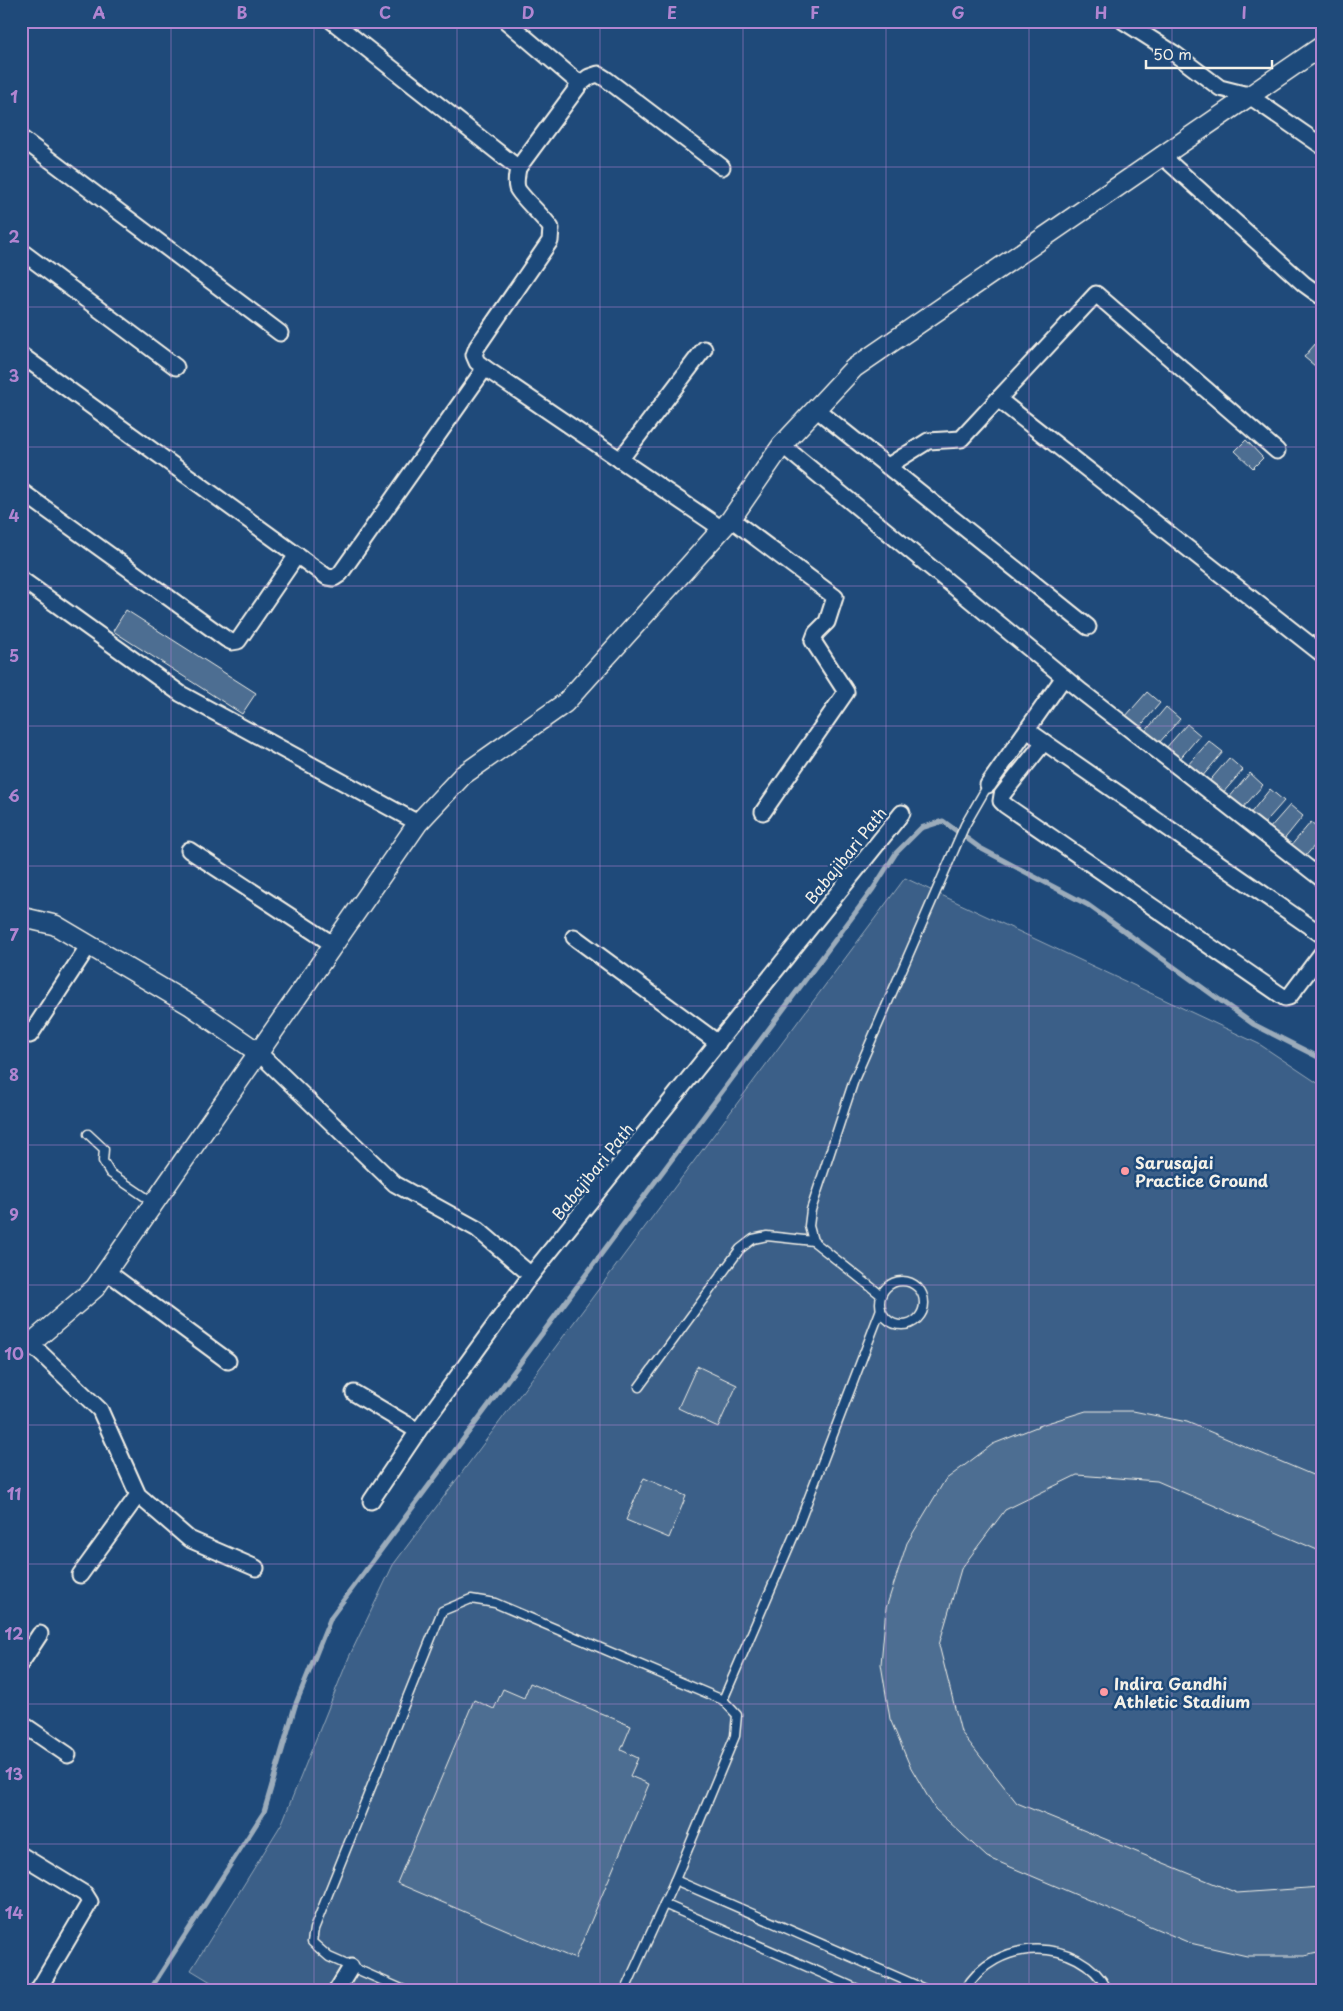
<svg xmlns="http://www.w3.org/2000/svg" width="1343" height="2011" viewBox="0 0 1343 2011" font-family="'Playpen Sans',sans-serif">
<rect width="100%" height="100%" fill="#1f4a7a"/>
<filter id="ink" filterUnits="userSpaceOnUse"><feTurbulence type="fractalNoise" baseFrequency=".02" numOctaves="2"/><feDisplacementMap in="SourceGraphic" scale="10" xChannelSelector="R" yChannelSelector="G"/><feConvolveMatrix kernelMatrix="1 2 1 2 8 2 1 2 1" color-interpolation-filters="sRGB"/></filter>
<g filter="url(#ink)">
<path fill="#3a5f88" stroke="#97a8b8" d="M905,878L1259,1044L1322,1086V1990H224L191,1970L282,1823L349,1657L393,1565Z"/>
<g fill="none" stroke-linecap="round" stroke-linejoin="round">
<path stroke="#9cacbb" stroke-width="5" d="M150,1990L264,1812L295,1706L331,1617L873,889L896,853L921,828L943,821L980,848L1088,905L1253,1024L1322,1059"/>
</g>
<g fill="#4d6e92" stroke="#f4f1e8">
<path d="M1322,336V358L1315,366L1304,357Z"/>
<path d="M1246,440L1263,458L1253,468L1235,451Z"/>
<path d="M126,610L256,693L242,714L113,631Z"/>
<path d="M1147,692L1160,703L1138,729L1125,717Z"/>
<path d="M1166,707L1180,719L1158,744L1144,733Z"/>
<path d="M1187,724L1200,735L1178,761L1165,749Z"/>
<path d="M1209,741L1223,752L1201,778L1187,766Z"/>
<path d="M1229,758L1243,770L1221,795L1207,784Z"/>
<path d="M1250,773L1263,785L1241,810L1228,799Z"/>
<path d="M1270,789L1284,801L1262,826L1249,815Z"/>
<path d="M1290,805L1303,816L1282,842L1268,830Z"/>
<path d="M1311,822L1322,831V837L1303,859L1289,848Z"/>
<path d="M1322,852V875L1310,866Z"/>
<path d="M697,1366L737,1385L718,1427L678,1408Z"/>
<path d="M1086,1411H1133L1187,1422L1322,1479V1552L1157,1481L1077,1475L1005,1510L961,1569L939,1645L961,1732L1017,1803L1237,1893L1322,1887V1952L1304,1956H1247L1190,1943L987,1857L935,1809L910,1766L890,1719L881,1664L886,1608L907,1543L945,1480L993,1444L1044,1424Z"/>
<path d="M644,1478L686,1496L669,1538L626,1520Z"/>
<path d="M530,1683L631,1726L621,1750L638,1758L630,1776L649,1784L575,1959L397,1883L474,1700L494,1709L503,1689L524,1698Z"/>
</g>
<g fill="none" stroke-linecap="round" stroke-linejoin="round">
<g stroke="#f4f1e8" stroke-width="11">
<g id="service">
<path d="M88,1134L104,1149L103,1161L110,1173L154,1203"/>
<circle cx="902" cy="1303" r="22"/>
<path d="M881,1295L813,1241L809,1226L811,1210L854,1080L965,825L988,785"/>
<path d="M639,1387L740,1249L753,1239L767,1236L813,1241"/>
<path d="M675,1880L927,1990"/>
<path d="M664,1904L860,1990"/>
<path d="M404,1990L329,1957L312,1942L314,1929L442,1611L471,1599L495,1603L723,1700"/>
<path d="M625,1990L675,1880L735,1736L737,1715L723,1700L798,1526L881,1309"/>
<path d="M965,1990C994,1937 1079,1935 1108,1990"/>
</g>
</g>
<g stroke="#f4f1e8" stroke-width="19">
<g id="minor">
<path d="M332,21L518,168C517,175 515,181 517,188C520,196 544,217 551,228L550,241L477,347L474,355L477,362L485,368"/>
<path d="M506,21L580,84L518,168"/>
<path d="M1123,21L1175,54L1220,88L1248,95L1322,146"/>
<path d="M580,84L589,77L598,74L606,79L722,167"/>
<path d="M21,138L280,333"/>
<path d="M1161,155L1304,284L1322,297"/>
<path d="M21,251L176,367"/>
<path d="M21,355L327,577L334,578L340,574L485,368L722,529"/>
<path d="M998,399L1322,654"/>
<path d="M816,409L1088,627"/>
<path d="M782,445L1082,692L1322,879"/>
<path d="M620,460L704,349"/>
<path d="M888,466L928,441L961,439L1096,294L1277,451"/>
<path d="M21,491L226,639L232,642L238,641L297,555"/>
<path d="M731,519L835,597L827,622L816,633L813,641L846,692L763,812"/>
<path d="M21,579L181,694L418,823"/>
<path d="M1027,730L1322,935"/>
<path d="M1044,742L1002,795L1001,801L1005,805L1285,998L1289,997L1322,953"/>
<path d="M988,785L1064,677"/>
<path d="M189,850L334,945"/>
<path d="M574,937L718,1043"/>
<path d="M30,1035L89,945"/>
<path d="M259,1053L395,1184L477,1229L531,1275L902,813"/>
<path d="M106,1271L228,1361"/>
<path d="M31,1344L100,1410L138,1495L189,1539L256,1568"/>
<path d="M354,1393L418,1431L531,1275"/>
<path d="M371,1501L418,1431"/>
<path d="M80,1575L138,1495"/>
<path d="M21,1663L40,1634"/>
<path d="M21,1723L68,1755"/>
<path d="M21,1855L85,1894L90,1902L38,1990"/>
<path d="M337,1990L351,1967"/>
</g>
</g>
<g stroke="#f4f1e8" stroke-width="22">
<g id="tertiary">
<path d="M21,917L55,925L190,1005L259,1053"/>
<path d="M21,1352L95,1288L418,823L463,775L565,703L731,519L782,445L854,368L1322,46"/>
</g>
</g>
<use href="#service" stroke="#1f4a7a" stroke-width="8"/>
<use href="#minor" stroke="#1f4a7a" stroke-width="15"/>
<use href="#tertiary" stroke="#1f4a7a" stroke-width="19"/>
</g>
</g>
<path fill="none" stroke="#b185d1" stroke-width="1" stroke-opacity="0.55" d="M171,21V1990M314,21V1990M457,21V1990M600,21V1990M743,21V1990M886,21V1990M1029,21V1990M1172,21V1990M21,167H1322M21,307H1322M21,447H1322M21,586H1322M21,726H1322M21,866H1322M21,1006H1322M21,1145H1322M21,1285H1322M21,1425H1322M21,1564H1322M21,1704H1322M21,1844H1322"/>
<g fill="#ff9aa2" stroke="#1f4a7a" stroke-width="2">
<circle cx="1125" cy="1171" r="5"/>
<circle cx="1104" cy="1692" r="5"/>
</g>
<g text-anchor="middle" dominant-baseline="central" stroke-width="5" stroke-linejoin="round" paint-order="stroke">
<g font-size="16" fill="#f4f1e8" stroke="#1f4a7a">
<text transform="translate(845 855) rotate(-51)">Babajibari Path</text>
<text transform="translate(592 1171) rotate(-51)">Babajibari Path</text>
</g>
<g font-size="16" font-weight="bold" fill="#f4f1e8" stroke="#1f4a7a" text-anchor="start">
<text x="1135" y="1162">Sarusajai<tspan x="1135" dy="18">Practice Ground</tspan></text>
<text x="1114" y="1683">Indira Gandhi<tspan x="1114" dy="18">Athletic Stadium</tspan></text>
</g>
</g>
<rect width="1343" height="2011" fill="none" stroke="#1f4a7a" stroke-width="55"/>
<path d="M1146 60v8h126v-8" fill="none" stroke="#f4f1e8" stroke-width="2.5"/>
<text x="1153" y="60" font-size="15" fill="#f4f1e8" stroke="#1f4a7a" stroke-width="4" paint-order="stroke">50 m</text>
<rect x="28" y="28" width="1288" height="1956" fill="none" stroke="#b185d1" stroke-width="2"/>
<g font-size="16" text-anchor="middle" font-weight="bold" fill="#b185d1">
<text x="99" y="19">A</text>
<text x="242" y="19">B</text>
<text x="385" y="19">C</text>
<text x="528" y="19">D</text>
<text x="672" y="19">E</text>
<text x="815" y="19">F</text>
<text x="958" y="19">G</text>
<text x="1101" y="19">H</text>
<text x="1244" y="19">I</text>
<text x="14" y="103">1</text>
<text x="14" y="243">2</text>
<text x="14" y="382">3</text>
<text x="14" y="522">4</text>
<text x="14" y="662">5</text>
<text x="14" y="802">6</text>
<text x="14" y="941">7</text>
<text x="14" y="1081">8</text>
<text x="14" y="1221">9</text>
<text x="14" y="1360">10</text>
<text x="14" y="1500">11</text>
<text x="14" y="1640">12</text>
<text x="14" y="1780">13</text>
<text x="14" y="1919">14</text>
</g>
</svg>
